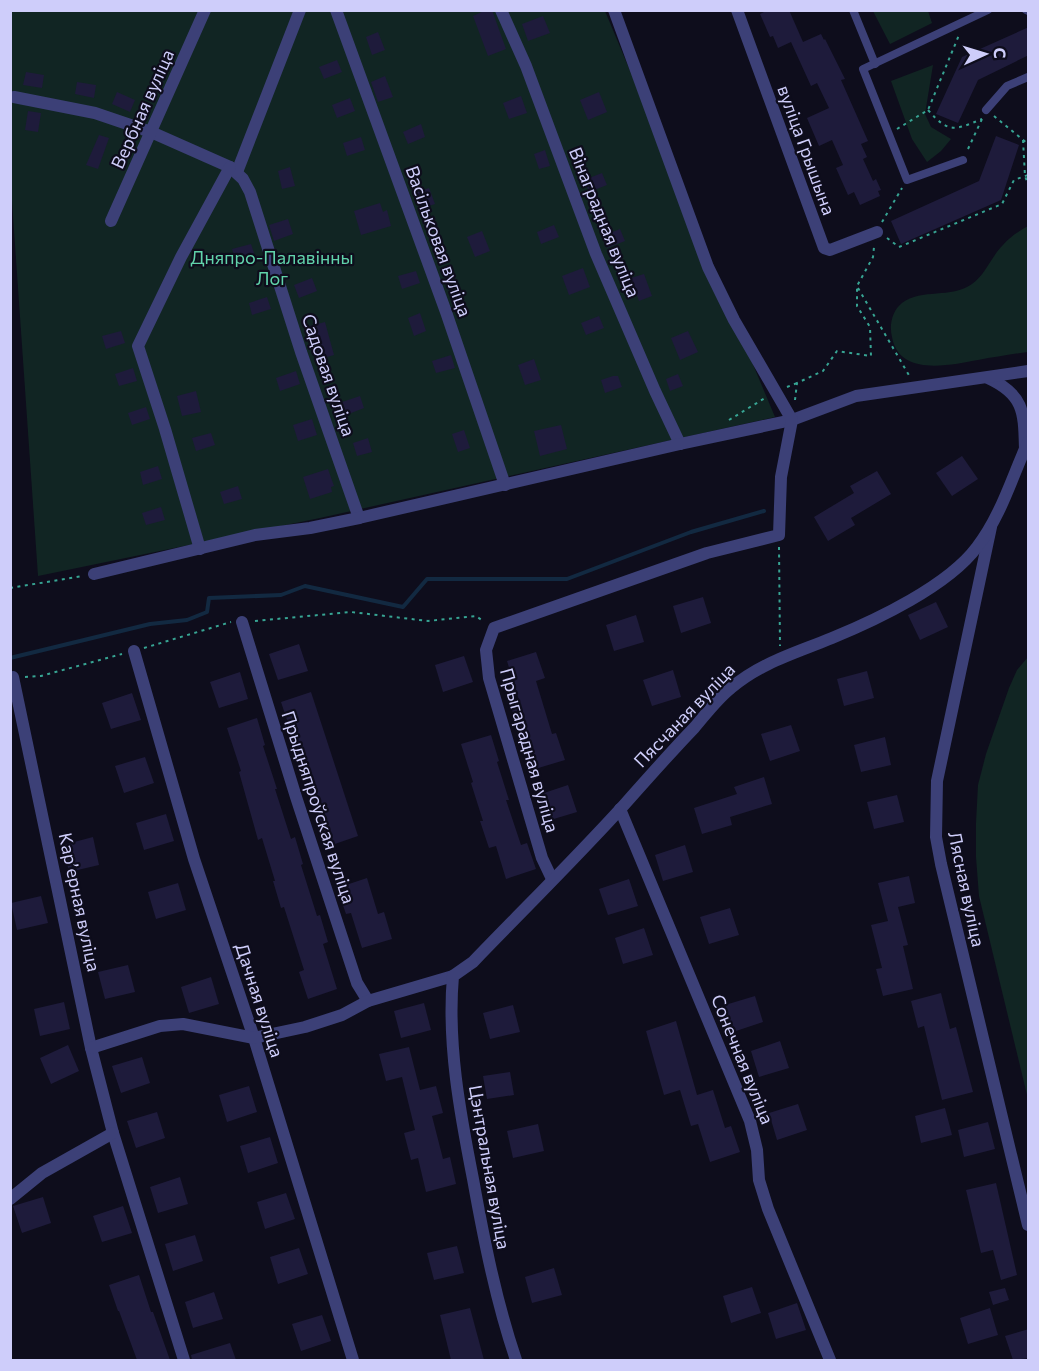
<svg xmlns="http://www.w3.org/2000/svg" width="1039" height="1371" viewBox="0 0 1039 1371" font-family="Commissioner,sans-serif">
<rect width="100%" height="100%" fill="#0e0d1c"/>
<g fill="#112523">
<path d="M10,11H605L775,417L320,518L38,576L11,187Z"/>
<path d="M873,11H928L932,23L890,44Z"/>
<path d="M933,65L925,114L931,127L951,139L941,151L927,162L912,139L891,81Z"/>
<path d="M1028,226V352C1012,354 995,357 978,360C950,365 899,377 892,337C889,325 892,311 902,303C922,288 951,299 972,284C986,274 991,257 1003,245C1010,237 1019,231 1028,226Z"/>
<path d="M1028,657V1099L979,896L976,857V823L978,785L986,754L1009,688L1017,670Z"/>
</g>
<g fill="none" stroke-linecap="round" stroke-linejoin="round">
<path stroke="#122941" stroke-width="4" d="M10,658L150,624L187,620L207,612L209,598L281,595L305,586L403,607L427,579H567L691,532L764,511"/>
</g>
<g fill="#1e1b3b">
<path d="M486,10H492L506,49L488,56L473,16Z"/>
<path d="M768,10H789L803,42L821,34L824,40L825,39L845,79L841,80L868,141L861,144L867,157L863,159L873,181L876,179L881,190L878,191L880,196L860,205L854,192L848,195L836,168L843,165L832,140L819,146L807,118L829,108L817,83L811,86L791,42L778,48L773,36L770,37L760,14Z"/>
<path d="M543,16L550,33L528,41L522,24Z"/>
<path d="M1029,27V55L978,80L958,123L936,114L962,57Z"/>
<path d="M378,32L385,50L372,55L366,37Z"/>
<path d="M337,60L342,72L324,79L319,67Z"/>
<path d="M26,72L44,75L42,88L23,85Z"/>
<path d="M385,76L393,97L378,102L371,82Z"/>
<path d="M77,82L96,85L94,98L75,94Z"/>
<path d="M117,92L135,100L130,112L112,104Z"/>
<path d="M599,92L607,112L588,120L580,100Z"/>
<path d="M521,96L527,113L509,119L503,103Z"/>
<path d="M350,98L355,111L337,118L332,105Z"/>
<path d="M28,111L41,113L38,132L25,130Z"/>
<path d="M421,124L425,137L408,144L403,132Z"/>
<path d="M99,135L109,138L98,169L86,165Z"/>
<path d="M996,136L1019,145L1001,200L901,244L891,221L979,181Z"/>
<path d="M361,137L365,150L347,156L343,143Z"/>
<path d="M545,150L550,166L539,169L534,154Z"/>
<path d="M290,167L295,186L282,189L278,171Z"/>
<path d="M602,173L607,185L589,192L584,180Z"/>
<path d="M429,188L435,204L420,209L414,193Z"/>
<path d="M380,203L383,212L387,210L391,226L361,235L354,211Z"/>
<path d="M288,219L293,234L274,241L269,225Z"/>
<path d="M554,225L559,237L541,244L537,232Z"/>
<path d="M620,229L625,241L607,248L602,236Z"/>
<path d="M482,231L490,251L475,257L467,237Z"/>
<path d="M251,244L255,256L236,262L232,249Z"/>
<path d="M583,268L590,287L569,295L562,276Z"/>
<path d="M416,271L420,283L402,289L398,276Z"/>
<path d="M644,274L652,296L639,301L631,278Z"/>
<path d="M312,278L317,291L299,298L294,285Z"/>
<path d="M267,297L271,309L252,315L249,303Z"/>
<path d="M420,313L426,331L414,336L408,318Z"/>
<path d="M599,316L604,328L586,335L581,323Z"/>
<path d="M325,322L334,355L320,359L310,326Z"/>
<path d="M121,331L125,343L106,349L102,336Z"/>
<path d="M688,331L698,352L680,360L671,338Z"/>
<path d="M451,355L455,368L436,373L432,361Z"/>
<path d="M534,359L541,380L525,385L518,365Z"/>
<path d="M133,368L137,381L119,386L115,374Z"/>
<path d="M296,371L300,384L280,391L276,378Z"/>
<path d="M678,374L683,386L670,391L666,379Z"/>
<path d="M613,376H618L622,387L605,393L601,380Z"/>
<path d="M196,391L201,412L182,416L177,396Z"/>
<path d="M360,396L364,408L346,415L342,402Z"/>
<path d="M146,407L150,419L132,425L128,413Z"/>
<path d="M312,419L317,435L298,441L293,425Z"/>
<path d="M561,425L567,449L540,456L534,431Z"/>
<path d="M464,430L470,448L458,452L452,434Z"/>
<path d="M211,433L215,445L196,451L192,438Z"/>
<path d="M368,438L372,452L357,456L353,443Z"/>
<path d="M962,456L978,479L952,496L936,473Z"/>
<path d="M158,466L162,479L143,485L140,472Z"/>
<path d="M328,469L334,486L331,487L332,492L310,499L303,477Z"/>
<path d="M877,471L891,494L851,518L855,525L828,541L814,517L854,493L850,486Z"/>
<path d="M238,486L242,499L224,504L220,492Z"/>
<path d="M161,507L165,520L146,525L142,513Z"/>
<path d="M703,597L711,623L681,633L673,606Z"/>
<path d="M936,602L948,627L920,640L908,615Z"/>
<path d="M636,615L644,642L614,651L606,625Z"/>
<path d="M299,644L308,671L278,680L269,654Z"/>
<path d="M536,652L545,678L536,681L552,734L556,733L565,760L535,769L522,728L518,730L510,703L519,700L507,661Z"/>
<path d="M464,656L473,682L443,692L435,665Z"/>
<path d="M673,670L681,697L652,706L643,680Z"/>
<path d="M867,671L874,698L844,706L837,679Z"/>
<path d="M240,672L248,699L219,708L210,682Z"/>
<path d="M311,692L358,836L329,846L281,702Z"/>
<path d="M132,693L141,720L111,729L102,703Z"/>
<path d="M257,718L265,745L263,746L277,789H275L291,839L295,837L303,864L301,865L317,916L320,915L328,942L323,944L337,989L308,999L299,972L304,970L284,907L281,908L273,881H275L262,838L258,840L239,772L241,771L227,728Z"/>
<path d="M791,725L800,751L770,761L761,734Z"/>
<path d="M491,735L499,761L497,762L509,800H506L521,845L527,843L536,869L506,879L496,846L489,848L480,821H483L471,783L473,782L461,744Z"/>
<path d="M885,737L891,765L861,772L854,745Z"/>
<path d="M145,757L154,783L124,793L115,766Z"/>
<path d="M764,777L772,804L730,817L732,825L702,834L694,808L737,794L734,787Z"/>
<path d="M568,785L577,812L547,821L538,795Z"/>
<path d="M897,795L904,822L874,829L867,802Z"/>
<path d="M166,814L174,841L144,850L136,823Z"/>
<path d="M93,837L99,865L69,872L63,845Z"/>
<path d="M685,845L693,872L663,881L655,855Z"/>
<path d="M909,876L915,903L898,907L908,945L903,946L913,989L883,996L876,969L882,968L871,925L888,921L878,883Z"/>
<path d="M367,878L378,914L384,912L392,939L362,948L351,913L346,914L337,888Z"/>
<path d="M629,879L638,906L608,915L599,889Z"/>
<path d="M178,883L186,910L156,919L148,892Z"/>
<path d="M41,896L48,923L17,930L11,903Z"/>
<path d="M730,908L739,935L709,944L700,917Z"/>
<path d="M644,928L653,955L623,964L615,938Z"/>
<path d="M128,965L135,992L105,999L98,972Z"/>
<path d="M211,977L219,1004L189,1013L181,987Z"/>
<path d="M941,993L950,1029L956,1027L973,1092L942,1100L924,1026L918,1028L911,1001Z"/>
<path d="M755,996L763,1022L733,1032L725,1005Z"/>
<path d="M64,1002L70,1029L40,1036L34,1009Z"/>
<path d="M424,1003L431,1030L401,1038L394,1011Z"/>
<path d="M513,1005L520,1032L490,1039L483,1013Z"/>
<path d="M676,1021L697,1095L713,1090L725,1128L731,1126L740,1152L710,1162L698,1124L691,1126L680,1090L664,1095L646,1031Z"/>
<path d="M780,1041L789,1068L759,1077L751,1051Z"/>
<path d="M68,1045L79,1071L51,1084L40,1058Z"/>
<path d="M409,1047L420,1090L436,1086L443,1113L432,1116L443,1159L450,1157L456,1184L426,1192L418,1158L411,1160L404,1133L415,1130L402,1077L386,1081L379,1054Z"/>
<path d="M142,1057L150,1083L121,1093L112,1066Z"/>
<path d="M510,1072L514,1095L487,1099L483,1076Z"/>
<path d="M249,1086L257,1112L227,1122L219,1095Z"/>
<path d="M798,1104L807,1130L777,1140L769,1113Z"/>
<path d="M945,1108L952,1135L921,1143L915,1116Z"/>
<path d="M157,1112L165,1138L136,1148L127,1121Z"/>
<path d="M988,1122L995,1149L964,1157L958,1130Z"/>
<path d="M538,1124L544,1151L513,1158L507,1131Z"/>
<path d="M270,1137L278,1163L248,1173L240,1146Z"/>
<path d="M180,1177L188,1204L158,1213L150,1187Z"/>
<path d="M996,1183L1017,1275L1001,1280L993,1250L981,1253L966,1190Z"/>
<path d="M286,1193L295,1219L265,1229L257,1202Z"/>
<path d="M43,1197L51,1223L22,1233L13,1206Z"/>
<path d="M123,1206L132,1233L102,1242L93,1216Z"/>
<path d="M195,1235L203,1261L173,1271L165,1244Z"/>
<path d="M457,1246L464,1273L434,1280L427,1253Z"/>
<path d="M299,1248L308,1274L278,1284L270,1257Z"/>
<path d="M554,1268L562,1295L532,1303L525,1277Z"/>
<path d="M139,1275L151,1312H153L170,1360H137L119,1311H118L109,1285Z"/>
<path d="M752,1287L761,1313L731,1323L723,1296Z"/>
<path d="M1005,1288L1009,1300L993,1305L989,1292Z"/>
<path d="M214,1292L223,1319L193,1328L185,1302Z"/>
<path d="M797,1303L806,1330L776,1339L768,1313Z"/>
<path d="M470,1308L484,1360H451L440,1315Z"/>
<path d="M990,1308L998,1335L968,1344L960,1318Z"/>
<path d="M322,1315L331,1341L301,1351L292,1324Z"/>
<path d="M1029,1329V1358L1013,1360L1005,1336Z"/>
<path d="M230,1343L236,1360H192L191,1355Z"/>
</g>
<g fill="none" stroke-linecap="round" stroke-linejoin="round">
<g stroke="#37a493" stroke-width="2" stroke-dasharray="3 4.5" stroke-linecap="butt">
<path d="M928,110C949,134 955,130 982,119"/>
<path d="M994,116L1028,144"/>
<path d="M897,129L928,110L959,35"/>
<path d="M1023,140L1025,176L1028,184"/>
<path d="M968,149L982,119"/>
<path d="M882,222L902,188"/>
<path d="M887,238L899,247L1002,204L1014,180L1028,175"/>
<path d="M858,288L910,377"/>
<path d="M787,387L797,383"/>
<path d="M795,400L797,383L823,371L837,351L871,356L870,327L857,306V286L873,257L874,247"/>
<path d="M729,420L765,398"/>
<path d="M779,547L780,646"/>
<path d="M10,588L83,576"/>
<path d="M255,621L351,612L428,621L476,616L483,621"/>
<path d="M144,648L231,622"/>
<path d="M25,677L41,676L122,654"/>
</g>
<g stroke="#3c4077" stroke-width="8">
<path d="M853,10L875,64"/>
<path d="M1026,10L1028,11"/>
<path d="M986,110L1007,86L1028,77"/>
<path d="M963,160L907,180L863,69L988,10"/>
</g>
<g stroke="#3c4077" stroke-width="12">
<path d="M336,10L446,312L505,485"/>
<path d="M501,10L526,66L596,254L655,391L680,444"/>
<path d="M737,10L824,248L830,250L877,232"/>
<path d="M14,97L95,113L151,132L230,167L243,179L250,192L301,352L359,518"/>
<path d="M237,172L300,10"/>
<path d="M111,221L205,10"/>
<path d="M988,378C1025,395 1024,413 1025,450"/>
<path d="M991,527L937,781L936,837L941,864L1028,1225"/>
<path d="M200,549L165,429L138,346L181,257L230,167"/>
<path d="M94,574L255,535L310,528L359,518L680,444L792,420L856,396L1028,371"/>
<path d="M242,622L296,797L357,983L368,1001"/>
<path d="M134,651L194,859L254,1038L353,1360"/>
<path d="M13,677L91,1048L113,1133L184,1360"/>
<path d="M620,809L750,1121L757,1150L759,1180L768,1209L830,1360"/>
<path d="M552,879L542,858L489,678L486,650L494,628L707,553L779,535L781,477L792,420L734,320L708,267L614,10"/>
<path d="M91,1048L160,1026L183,1024L254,1038L305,1027L342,1015L368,1001L453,976"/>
<path d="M10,1199L42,1173L113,1133"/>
</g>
<path stroke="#3c4077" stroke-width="12" d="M516,1360C496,1301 484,1240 473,1179C460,1113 447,1043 453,976L473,962C523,910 575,859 624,805C647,779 670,753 694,728C706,714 717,699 731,688C762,662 796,653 832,638C876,620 948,586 977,547C1001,516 1012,477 1028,442"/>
</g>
<g text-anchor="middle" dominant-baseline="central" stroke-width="4.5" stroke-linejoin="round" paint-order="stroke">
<g font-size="18" fill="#cecdfa" stroke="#0e0d1c">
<text transform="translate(142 109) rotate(-66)">Вербная вуліца</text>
<text transform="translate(807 150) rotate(70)">вуліца Грышына</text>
<text transform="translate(605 222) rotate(68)">Вінаградная вуліца</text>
<text transform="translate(439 241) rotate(70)">Васільковая вуліца</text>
<text transform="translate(329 375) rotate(71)">Садовая вуліца</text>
<text transform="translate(684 715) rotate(-46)">Пясчаная вуліца</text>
<text transform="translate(530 750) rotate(74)">Прыгарадная вуліца</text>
<text transform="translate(319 807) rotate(72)">Прыдняпроўская вуліца</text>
<text transform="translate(967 889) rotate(78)">Лясная вуліца</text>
<text transform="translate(80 902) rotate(78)">Карʼерная вуліца</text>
<text transform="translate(260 1000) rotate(72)">Дачная вуліца</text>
<text transform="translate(743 1059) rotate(68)">Сонечная вуліца</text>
<text transform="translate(490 1167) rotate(80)">Цэнтральная вуліца</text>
</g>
<g font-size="18" fill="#61d3ab" stroke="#0e0d1c">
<text x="272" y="257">Дняпро-Палавінны<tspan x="272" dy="21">Лог</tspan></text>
</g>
</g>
<rect width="1039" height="1371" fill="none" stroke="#cecdfa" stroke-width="24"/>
<g transform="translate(985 54) rotate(86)" stroke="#0e0d1c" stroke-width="4.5" paint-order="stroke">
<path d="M0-4.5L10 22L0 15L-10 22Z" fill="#cecdfa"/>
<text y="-9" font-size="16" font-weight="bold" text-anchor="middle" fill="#cecdfa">С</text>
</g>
</svg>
